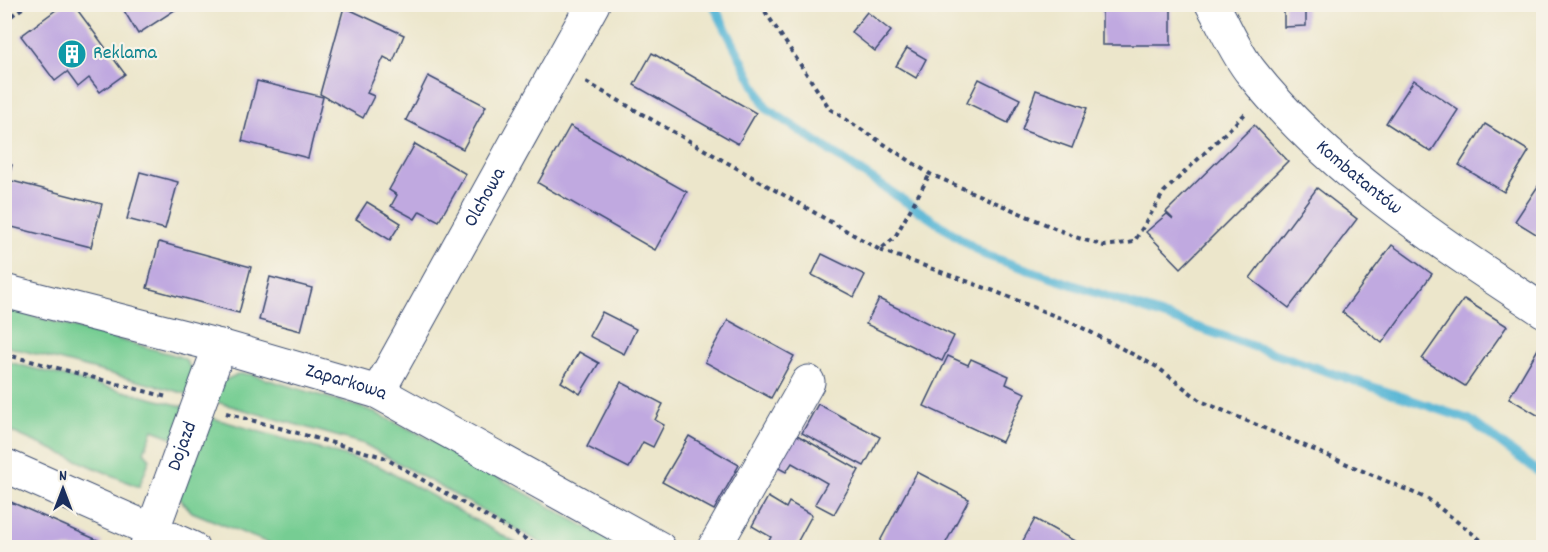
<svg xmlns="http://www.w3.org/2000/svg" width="1548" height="552" viewBox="0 0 1548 552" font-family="Dekko,sans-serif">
<rect width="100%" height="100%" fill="#f7f3e8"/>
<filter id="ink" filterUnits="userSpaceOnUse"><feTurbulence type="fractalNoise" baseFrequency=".0167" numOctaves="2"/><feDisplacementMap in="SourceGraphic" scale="12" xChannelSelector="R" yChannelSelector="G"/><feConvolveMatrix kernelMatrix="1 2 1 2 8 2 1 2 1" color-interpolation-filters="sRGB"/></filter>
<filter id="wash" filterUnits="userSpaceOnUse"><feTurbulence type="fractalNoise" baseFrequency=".008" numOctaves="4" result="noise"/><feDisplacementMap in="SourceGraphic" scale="24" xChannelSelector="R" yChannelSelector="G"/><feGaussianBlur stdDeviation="1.35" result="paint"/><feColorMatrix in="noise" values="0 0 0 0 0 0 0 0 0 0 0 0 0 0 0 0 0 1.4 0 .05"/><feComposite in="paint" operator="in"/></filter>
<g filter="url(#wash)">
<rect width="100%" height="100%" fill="#ece6cb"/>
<g fill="#76cd93" stroke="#487e78" stroke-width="1.5">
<path d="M4,308L178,356L185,359L194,374L191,395L5,346Z"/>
<path d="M4,361L186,407L174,438L153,430L144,452L150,459L139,487L5,429Z"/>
<path d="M238,374H249L369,410L426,437L621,547H548L364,444L213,401L223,381Z"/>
<path d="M212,418L379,466L523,547H278L192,512L178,497Z"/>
</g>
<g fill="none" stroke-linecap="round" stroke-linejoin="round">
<path stroke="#56b6d5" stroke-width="9" d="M713,4L766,108L985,255L1470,420L1544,476"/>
</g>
<g id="blocks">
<g fill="#c0a9e0">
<path d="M64,4H73L125,74L100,92L89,78L78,87L67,72L55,81L21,36Z"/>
<path d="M120,4H184L138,34Z"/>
<rect x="1102" y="4" width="69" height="41"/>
<path d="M1284,4H1306V26L1284,27Z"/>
<path d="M344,7L404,35L393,62L384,57L367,93L374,96L363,118L320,94Z"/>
<path d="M867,12L891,31L875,51L851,32Z"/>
<path d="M907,48L926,59L916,78L896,66Z"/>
<path d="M652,53L756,113L738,144L634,85Z"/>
<path d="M428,76L486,106L463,149L406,120Z"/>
<path d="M979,79L1020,99L1008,123L967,103Z"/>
<path d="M1414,80L1458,110L1431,152L1386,123Z"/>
<path d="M257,81L323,97L308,158L242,141Z"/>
<path d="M1036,90L1087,108L1072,148L1022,130Z"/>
<path d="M1485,124L1529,151L1504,192L1459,165Z"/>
<path d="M1254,125L1288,161L1181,268L1146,232L1167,214L1173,219L1166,212Z"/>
<path d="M570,126L687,192L655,250L538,183Z"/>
<path d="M415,144L466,174L439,221L420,211L415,219L391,206L397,195L389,190Z"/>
<path d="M5,163L12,165L5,190Z"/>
<path d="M140,172L178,182L165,229L127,219Z"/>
<path d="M1544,177V239L1515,221Z"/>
<path d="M12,181L102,204L91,247L4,225V212Z"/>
<path d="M1317,188L1357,219L1289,308L1250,278Z"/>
<path d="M367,202L401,223L390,240L356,219Z"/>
<path d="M159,242L251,267L239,313L147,288Z"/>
<path d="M1392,245L1432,274L1382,343L1342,312Z"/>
<path d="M822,254L865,275L854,297L812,275Z"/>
<path d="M270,277L312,288L301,331L259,320Z"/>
<path d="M879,299L954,336L942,361L866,324Z"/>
<path d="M1464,299L1507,326L1465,386L1422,359Z"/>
<path d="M602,312L636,329L624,354L589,336Z"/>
<path d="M728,320L794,356L771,398L705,362Z"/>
<path d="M1538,349L1544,352V419L1509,398Z"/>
<path d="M579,352L599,363L580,394L561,382Z"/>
<path d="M948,356L968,365L971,359L1009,376L1006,384L1025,393L1002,442L924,406Z"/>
<path d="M621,382L663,404L655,420L664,425L653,447L643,442L629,468L587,447Z"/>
<path d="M818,404L880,437L864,466L802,433Z"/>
<path d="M790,431L859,470L834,514L815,504L827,483L792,463L786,472L771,464Z"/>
<path d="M689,436L739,465L714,510L662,482Z"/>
<path d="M917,472L969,499L943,548H883L878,545Z"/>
<path d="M768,497L786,508L789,502L812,515L794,548H772L767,544L771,537L752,526Z"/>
<path d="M4,499L102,542L100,548H4Z"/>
<path d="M1035,519L1087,548H1019Z"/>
</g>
</g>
</g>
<g filter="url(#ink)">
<use href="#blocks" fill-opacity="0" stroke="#3a4a6e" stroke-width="1.5"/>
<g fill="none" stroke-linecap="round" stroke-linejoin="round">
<g stroke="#3a4a6e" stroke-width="35">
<g id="minor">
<path id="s1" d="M1212,4C1225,26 1235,52 1251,72C1329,171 1439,242 1544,311"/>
<path id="s2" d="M4,291L220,346L378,392L659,548"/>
<path id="s3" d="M378,392L593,4"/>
<path d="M4,465L192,548"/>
<path id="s4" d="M146,548L220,346"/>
<path d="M714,548L808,382"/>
</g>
</g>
<g stroke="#3a4a6e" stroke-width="4" stroke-dasharray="4.5 4.5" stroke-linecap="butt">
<path d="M760,4L830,109L930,174L1075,237L1104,246L1134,242L1164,192L1246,113"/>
<path d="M4,21L28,4"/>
<path d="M586,82L880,250L895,237L930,174"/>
<path d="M880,250L994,291L1077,325L1157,367L1201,401L1428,499L1491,548"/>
<path d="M4,354L167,397"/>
<path d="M226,413L383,457L541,548"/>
</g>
<use href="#minor" stroke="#fff" stroke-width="33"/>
</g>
</g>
<defs>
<g id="building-disc" transform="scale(1.5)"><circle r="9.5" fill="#0f9aa8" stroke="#f7f3e8"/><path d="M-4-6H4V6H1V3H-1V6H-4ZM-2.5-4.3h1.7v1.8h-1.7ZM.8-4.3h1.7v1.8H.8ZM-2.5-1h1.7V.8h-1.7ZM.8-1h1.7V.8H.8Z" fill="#fff"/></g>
</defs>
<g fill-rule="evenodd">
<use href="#building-disc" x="72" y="54"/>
</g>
<g text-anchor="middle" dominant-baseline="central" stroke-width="4.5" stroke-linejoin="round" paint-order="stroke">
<g font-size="20" fill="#0d838f" stroke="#f7f3e8" text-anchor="start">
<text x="93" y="54">Reklama</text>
</g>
<g font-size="20" fill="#1b2f5e" stroke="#f7f3e8">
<text stroke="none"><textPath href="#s1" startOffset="230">Kombatantów</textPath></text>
<text stroke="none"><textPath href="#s3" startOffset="222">Olchowa</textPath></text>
<text stroke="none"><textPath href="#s2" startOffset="354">Zaparkowa</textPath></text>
<text stroke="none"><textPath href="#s4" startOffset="108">Dojazd</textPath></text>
</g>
</g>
<rect width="1548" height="552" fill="none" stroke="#f7f3e8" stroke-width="24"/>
<g transform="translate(63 489)" stroke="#f7f3e8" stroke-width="4.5" paint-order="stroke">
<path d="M0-4.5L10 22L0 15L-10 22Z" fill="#1b2f5e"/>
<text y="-9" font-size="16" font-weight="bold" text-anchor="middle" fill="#1b2f5e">N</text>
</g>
</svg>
